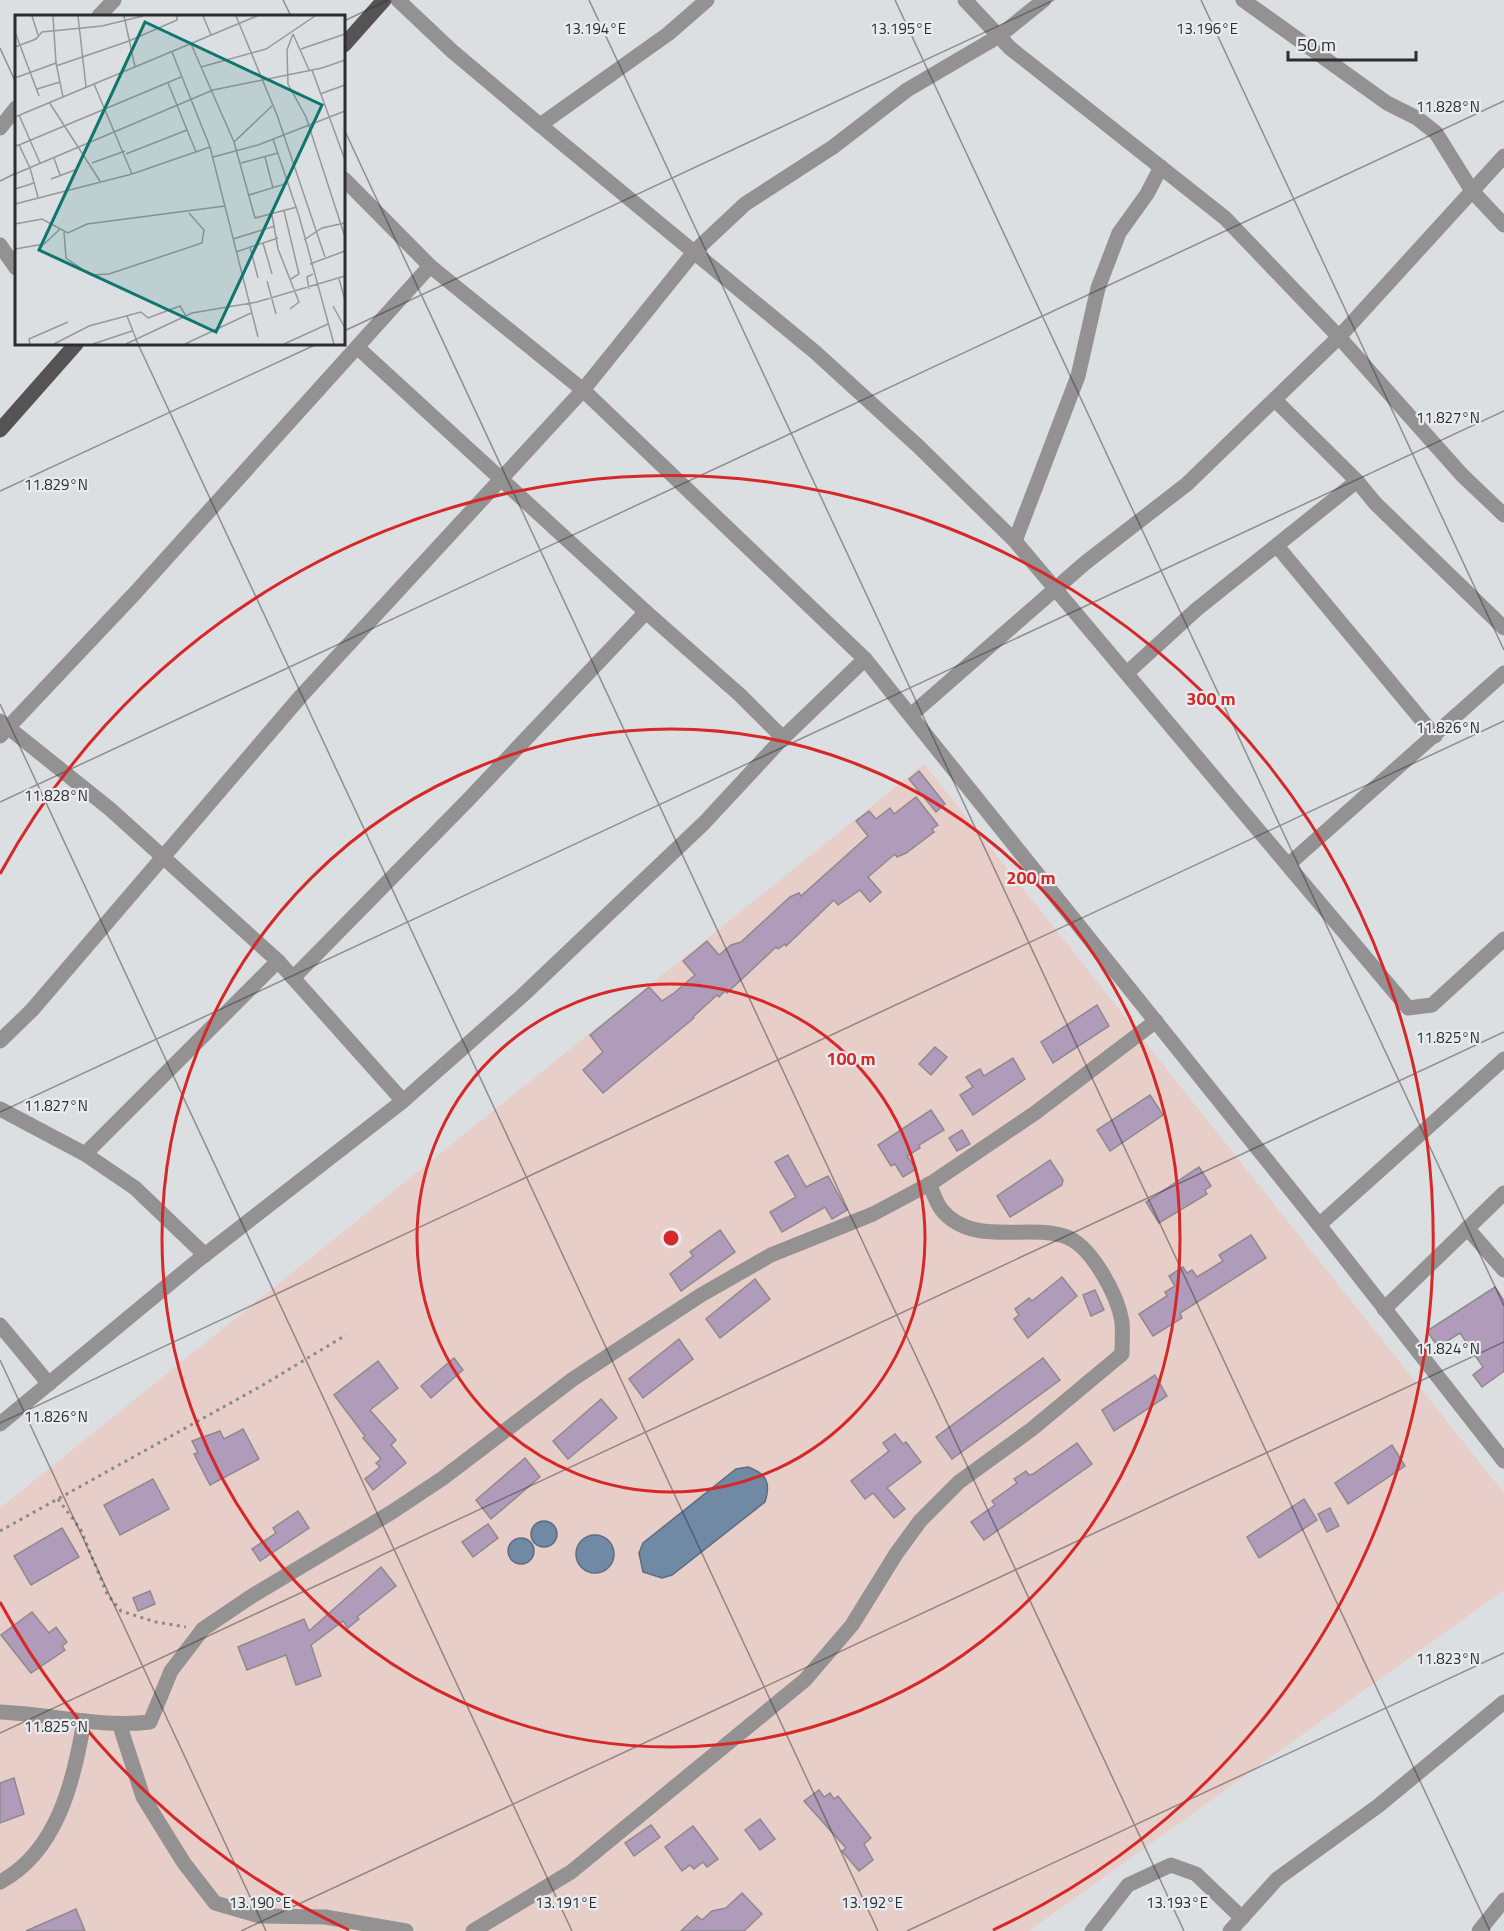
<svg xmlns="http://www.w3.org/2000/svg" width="1504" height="1931" viewBox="0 0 1504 1931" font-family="'Titillium Web',sans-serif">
<rect width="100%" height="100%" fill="#dcdfe2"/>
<path fill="#e8cec9" d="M924,764L1504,1493V1590L1029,1931H0V1508Z"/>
<g fill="#7089a4" stroke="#5c6d81" stroke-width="1.5">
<path d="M748,1467C767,1474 771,1483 765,1502L672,1575L662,1578L643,1572L639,1553L643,1543L736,1469Z"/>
<circle cx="544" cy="1534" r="13"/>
<circle cx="595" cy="1554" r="19"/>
<circle cx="521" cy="1551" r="13"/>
</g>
<g fill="#b09bba" stroke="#8d8a8e" stroke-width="1.5">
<path d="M919,771L945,804L936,812L909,779Z"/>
<path d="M916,797L938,825L932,829L934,832L906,853L897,857L895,854L868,877L881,892L870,902L860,890L838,905L834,900L786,946L785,944L778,949L776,947L727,993L725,991L719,997L717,995L693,1017L694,1018L603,1093L583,1070L603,1052L590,1035L649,987L662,1001L674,993L695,975L683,961L707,941L719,955L731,945L741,942L790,897L799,893L801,896L868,836L856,821L869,811L876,819L890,808L894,814Z"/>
<path d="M1097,1005L1109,1026L1053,1063L1041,1042Z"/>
<path d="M935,1047L947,1057L931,1075L919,1064Z"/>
<path d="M1013,1058L1025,1079L973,1115L960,1095L973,1087L966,1077L980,1069L984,1076Z"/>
<path d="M1150,1095L1163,1115L1110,1151L1097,1130Z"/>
<path d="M931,1110L944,1130L919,1145L920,1148L907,1156L916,1169L903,1177L895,1164L891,1166L878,1145Z"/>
<path d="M962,1130L970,1144L957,1151L949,1138Z"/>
<path d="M788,1155L806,1187L828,1176L847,1210L832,1219L825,1207L782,1232L770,1212L796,1197L775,1162Z"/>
<path d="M1050,1160L1063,1180L1062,1185L1010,1217L997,1196Z"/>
<path d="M1199,1167L1211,1186L1205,1190L1207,1194L1159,1223L1146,1202Z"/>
<path d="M720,1230L735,1252L681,1291L670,1274L693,1256L690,1252Z"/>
<path d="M1251,1235L1266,1258L1180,1313L1182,1318L1153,1336L1139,1314L1167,1296L1165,1292L1175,1286L1169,1276L1183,1267L1187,1273L1192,1270L1197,1277L1223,1261L1219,1255Z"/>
<path d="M1062,1277L1077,1296L1028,1338L1014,1319L1019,1315L1015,1309L1029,1298L1032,1301Z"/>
<path d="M755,1279L770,1299L720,1338L706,1319Z"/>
<path d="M1495,1287L1504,1301V1371L1482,1387L1473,1375L1483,1367L1460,1333L1438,1347L1427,1331Z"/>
<path d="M1095,1290L1104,1310L1091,1316L1083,1295Z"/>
<path d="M679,1339L693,1359L643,1398L629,1379Z"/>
<path d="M454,1358L463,1370L431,1398L421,1386Z"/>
<path d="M1043,1358L1060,1380L952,1459L936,1437Z"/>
<path d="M378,1361L398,1388L370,1410L396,1440L391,1445L406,1463L373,1490L365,1479L380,1467L376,1463L381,1459L363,1438L365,1436L334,1395Z"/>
<path d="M1155,1375L1167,1396L1114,1431L1102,1410Z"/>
<path d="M601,1399L617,1418L568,1459L553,1441Z"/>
<path d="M243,1429L259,1459L210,1485L194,1454L198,1453L192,1441L220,1431L224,1439Z"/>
<path d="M895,1434L903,1444L906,1442L921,1462L887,1488L905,1509L894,1518L873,1493L865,1499L851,1481L889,1451L883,1443Z"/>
<path d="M1077,1443L1092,1464L984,1540L971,1522L995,1505L992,1501L1017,1483L1014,1479L1026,1471L1029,1475L1033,1474Z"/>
<path d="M1392,1445L1405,1466L1348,1504L1335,1483Z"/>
<path d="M525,1458L540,1477L491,1519L476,1500Z"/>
<path d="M153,1479L169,1509L120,1535L104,1505Z"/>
<path d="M1304,1499L1317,1520L1259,1558L1247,1537Z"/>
<path d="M1330,1508L1339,1526L1327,1532L1318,1514Z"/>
<path d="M298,1511L309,1528L260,1561L252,1549L276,1533L273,1528Z"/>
<path d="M488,1524L498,1538L473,1557L462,1542Z"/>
<path d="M62,1528L79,1557L31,1585L14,1556Z"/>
<path d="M381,1567L396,1586L357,1617L359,1619L348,1628L343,1621L311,1645L321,1676L296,1685L286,1655L247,1670L238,1647L304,1619L309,1631Z"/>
<path d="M150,1591L155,1604L138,1611L133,1598Z"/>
<path d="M32,1612L49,1633L56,1627L67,1642L62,1646L65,1650L31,1673L1,1635Z"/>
<path d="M14,1778L24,1814L0,1823V1783Z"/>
<path d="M819,1790L824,1797L830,1793L834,1799L838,1796L871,1838L864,1844L873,1860L859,1871L842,1851L846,1848L804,1801Z"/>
<path d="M760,1819L775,1839L760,1850L745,1830Z"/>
<path d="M651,1825L660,1837L634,1856L625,1843Z"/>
<path d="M693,1826L718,1859L707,1867L703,1862L694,1869L690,1865L682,1871L665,1847Z"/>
<path d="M742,1893L762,1914L744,1931H681L697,1916L702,1920L712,1911L726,1908Z"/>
<path d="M76,1909L85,1931H26Z"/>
</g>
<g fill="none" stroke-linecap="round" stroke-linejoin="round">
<g stroke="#898b8e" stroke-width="3" stroke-dasharray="3 4.5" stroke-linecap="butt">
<path d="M58,1499L81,1530L107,1594L121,1611L156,1622L186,1627"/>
<path d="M0,1531L263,1385L346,1335"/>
</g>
<g stroke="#949192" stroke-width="15">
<path d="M398,0L452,51L540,125L815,352L918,446L1015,541L1408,1008L1432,1005L1504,939"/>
<path d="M965,0L1010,48L1225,218L1339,337L1462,475L1504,515"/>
<path d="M1243,0L1387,103L1417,118L1436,133L1472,191L1504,225"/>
<path d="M99,16L114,0"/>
<path d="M540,125L668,34L707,0"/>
<path d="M0,128L16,108"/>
<path d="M344,179L430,266L583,390L865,659L1319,1225L1504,1461"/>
<path d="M0,245L16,268"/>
<path d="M357,347L646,612L740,695L783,738"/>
<path d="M1275,400L1357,481L1375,503L1504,628"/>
<path d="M1015,541L1078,376L1098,288L1119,233L1147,194L1161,167"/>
<path d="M1277,546L1435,736"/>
<path d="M1128,672L1197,609L1357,481"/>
<path d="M911,715L1085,563L1187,484L1339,337L1504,156"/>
<path d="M0,721L110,809L278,961L403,1101"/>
<path d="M0,736L136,592L430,266"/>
<path d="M1289,864L1504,673"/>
<path d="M293,978L468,800L646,612"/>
<path d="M0,1041L32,1010L301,696L583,390L695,251L745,204L833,147L907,90L999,36L1044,0"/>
<path d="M0,1109L85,1154L135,1188L205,1255"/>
<path d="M85,1154L278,961"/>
<path d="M1319,1225L1504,1059"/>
<path d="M1467,1228L1504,1270"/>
<path d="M1384,1309L1504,1193"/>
<path d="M0,1325L49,1384"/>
<path d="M0,1424L197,1261L403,1101L522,996L704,823L783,738L865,659"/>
<path d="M0,1712C51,1714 99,1728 150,1722L171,1671L203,1629L252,1596L392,1512L443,1478L573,1379L701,1295L771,1255L873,1214L933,1182L1035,1113L1156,1021"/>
<path d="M120,1726L143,1797L184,1863L215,1903L260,1916L325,1917L406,1931"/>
<path d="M0,1882C57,1852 74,1781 84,1721"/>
<path d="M473,1931L571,1872L805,1680L852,1625L896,1554L920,1521L959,1482L1032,1429L1122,1354C1122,1344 1123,1332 1122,1322C1118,1296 1091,1244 1064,1236C1026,1224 971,1247 941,1209C936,1202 933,1192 929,1184"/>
<path d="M1092,1931L1128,1885L1171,1865L1196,1874L1242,1918"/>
<path d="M1230,1931L1277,1879L1378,1806L1504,1702"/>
<path d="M1479,1931L1504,1900"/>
</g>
<g stroke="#565354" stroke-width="15">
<path d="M344,45L384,0"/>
<path d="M0,430L76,344"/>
</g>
</g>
<path fill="none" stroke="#2c2d2f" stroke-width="1.5" stroke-opacity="0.45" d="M283,0L291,16M589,0L1490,1931M895,0L1504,1306M1201,0L1504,650M344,21L388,0M0,48L16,83M344,129L1184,1931M0,181L16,173M344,331L1054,0M138,344L878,1931M0,491L317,344M0,704L572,1931M0,802L1504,101M0,1112L1504,411M0,1360L266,1931M0,1423L1504,721M0,1733L1504,1032M241,1931L1504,1342M907,1931L1504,1653"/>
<g fill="none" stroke="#d62828" stroke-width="3">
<circle cx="671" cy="1238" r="254"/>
<circle cx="671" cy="1238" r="509"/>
<path d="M349 1930A763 763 0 0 1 0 1602M0 874A763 763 0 1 1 993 1930"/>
</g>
<g transform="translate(15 15)">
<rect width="330" height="330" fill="#dcdfe2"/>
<path fill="none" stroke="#96989a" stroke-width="1.5" d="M17,1L23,20M38,1L41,48L48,82M63,1L71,72M109,1L120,52M188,1L196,20M221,1L262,100L310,242M0,17L24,81M278,19L272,35L273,69L291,102L330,222M278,19L294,55M176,29L219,127L240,203L282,192M0,32L21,24L27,17L87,11L128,1M286,34L330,19M157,37L195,132L243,322M41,51L114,26L162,5V1M186,52L251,34L300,1M297,55L330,145M0,63L41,48M153,68L181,137M79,69L117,159M22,74L45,67M305,79L330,70M34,87L85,166M4,100L25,148M0,102L242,1M258,124L284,201L319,329M219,127L257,91M4,130L166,62M0,131L4,130L15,153L23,182M111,139L172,115M198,142L243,130L330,96M250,142L258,173M39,143L45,160M77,148L110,136M226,148L263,138M0,159L198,75L307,53L330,45M36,164L60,155M0,174L19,168M234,180L273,168M0,189L117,159L195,132M269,196L284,259L276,264M257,200L263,234L284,287L275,294M0,209L27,204L53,218L72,209L210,191M49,217L51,243L76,260L94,259L187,228L189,215L174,198M218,224L260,211M289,225L307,213L330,208M248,228L257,259M235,232L243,263M0,234L29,229L45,214M221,237L263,223M295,249L330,236M324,264L330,285M252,266L261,299M294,274L292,262L298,259M318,291L330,313M112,301L123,329M15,329L14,324L53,307M39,329L74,311L126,297L133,303L165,291L171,301M78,329L117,316M111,329L177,298L242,287L330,261M170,329L236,298M269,329L313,309"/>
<path fill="#0f766e" fill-opacity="0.15" stroke="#0f766e" stroke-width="3" d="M130,7L307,90L201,317L24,235Z"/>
<rect width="330" height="330" fill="none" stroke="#2c2d2f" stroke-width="3"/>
</g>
<g font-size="15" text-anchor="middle" fill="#2c2d2f" stroke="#e9ecef" stroke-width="4.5" stroke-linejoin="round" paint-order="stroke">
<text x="595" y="34">13.194°E</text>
<text x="901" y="34">13.195°E</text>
<text x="1207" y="34">13.196°E</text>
<text x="1448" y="112">11.828°N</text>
<text x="1448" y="423">11.827°N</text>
<text x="56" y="490">11.829°N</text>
<text x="1448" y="733">11.826°N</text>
<text x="56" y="801">11.828°N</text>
<text x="1448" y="1043">11.825°N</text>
<text x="56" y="1111">11.827°N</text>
<text x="1448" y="1354">11.824°N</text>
<text x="56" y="1422">11.826°N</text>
<text x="1448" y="1664">11.823°N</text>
<text x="56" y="1732">11.825°N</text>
<text x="260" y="1908">13.190°E</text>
<text x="566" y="1908">13.191°E</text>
<text x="872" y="1908">13.192°E</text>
<text x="1177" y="1908">13.193°E</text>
</g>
<circle cx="671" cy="1238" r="9" fill="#d62828" stroke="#e9ecef" stroke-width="3"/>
<g font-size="18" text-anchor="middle" font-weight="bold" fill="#d62828" stroke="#e9ecef" stroke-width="4.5" stroke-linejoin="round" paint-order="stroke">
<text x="1211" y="705">300 m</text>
<text x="1031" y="884">200 m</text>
<text x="851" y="1065">100 m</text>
</g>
<path d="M1288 51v9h128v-9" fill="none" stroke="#2c2d2f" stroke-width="3"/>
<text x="1297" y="51" font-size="18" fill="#2c2d2f" stroke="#e9ecef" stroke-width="4.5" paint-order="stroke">50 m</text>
</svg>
